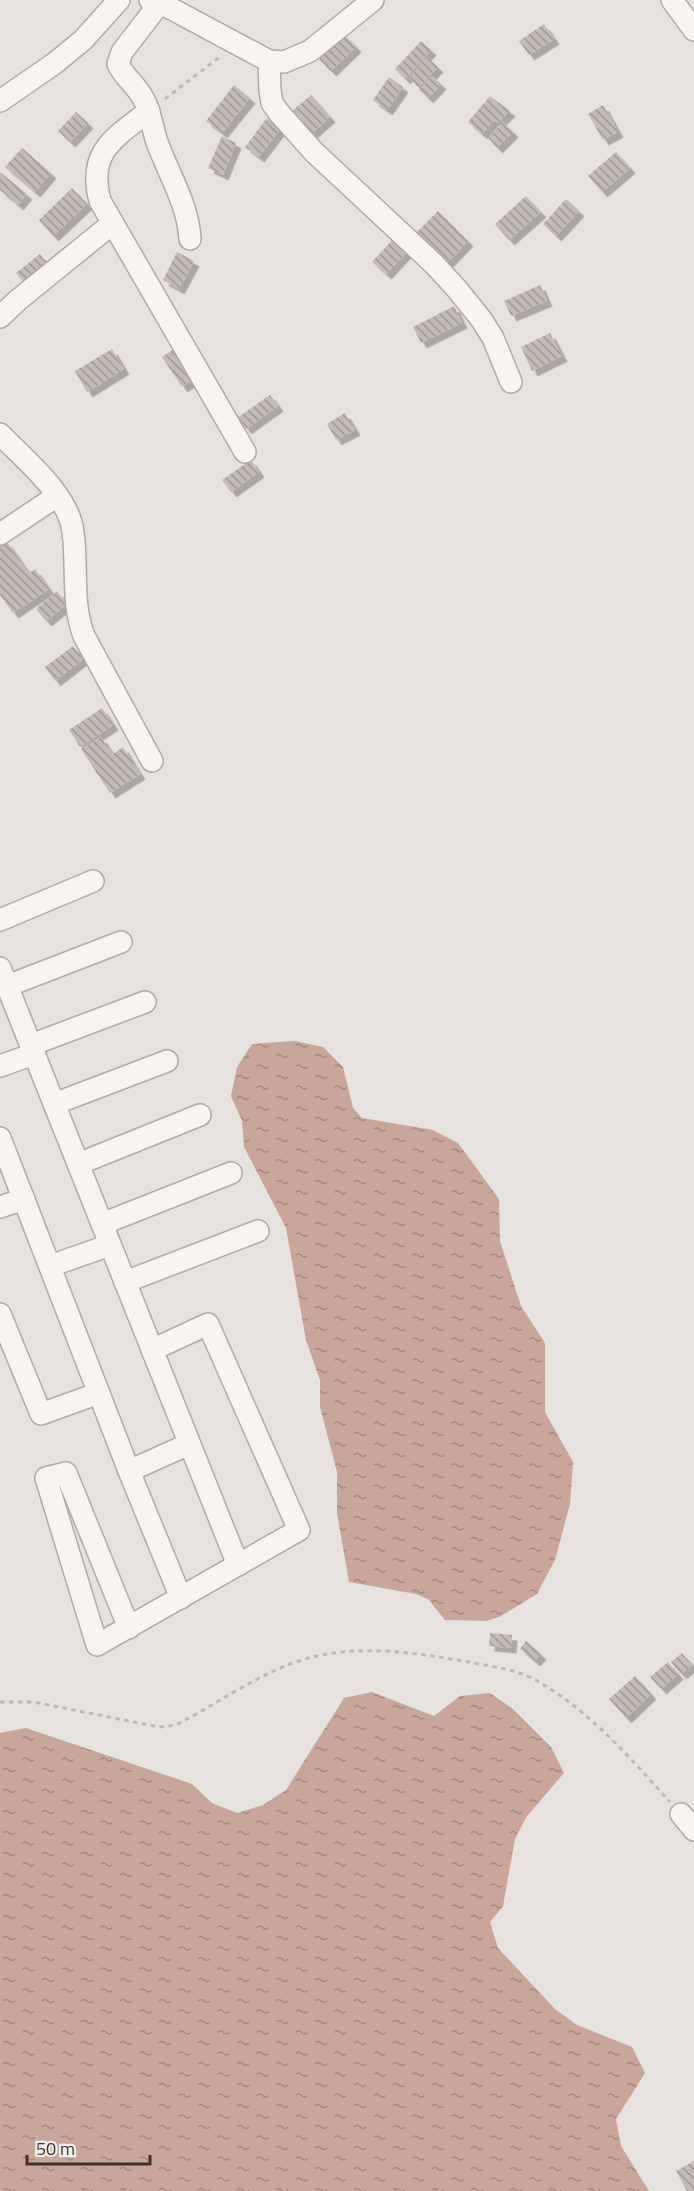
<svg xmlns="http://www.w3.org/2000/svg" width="694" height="2191" viewBox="0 0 694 2191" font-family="'Titillium Web',sans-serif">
<defs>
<pattern id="water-ripples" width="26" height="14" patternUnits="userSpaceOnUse" patternTransform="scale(1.5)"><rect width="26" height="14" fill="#c8a69a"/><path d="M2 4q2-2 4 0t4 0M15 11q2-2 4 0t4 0" fill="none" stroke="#a4887e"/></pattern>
<pattern id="building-back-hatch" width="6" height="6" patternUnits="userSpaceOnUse" patternTransform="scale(1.5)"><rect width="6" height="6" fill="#c5bbb6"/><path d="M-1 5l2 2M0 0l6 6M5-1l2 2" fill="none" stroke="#a19994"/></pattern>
<filter id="shadow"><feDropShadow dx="5.5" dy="5.5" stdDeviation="0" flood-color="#0004"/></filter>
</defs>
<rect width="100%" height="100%" fill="#e8e2df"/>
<g fill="url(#water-ripples)">
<path d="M295,1041L323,1047L343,1067L353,1108L362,1118L433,1130L458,1143L499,1199L500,1241L521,1306L545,1343V1412L573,1462L570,1504L555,1560L537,1594L501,1616L487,1621L445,1620L428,1599L416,1594L349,1582L337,1513V1472L320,1407V1380L306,1340L286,1228L244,1147L242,1121L231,1096L237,1067L252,1044Z"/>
<path d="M372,1692L434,1716L460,1696L490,1693L513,1709L551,1747L564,1773L527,1816L515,1839L503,1906L490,1922L498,1948L555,2009L577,2025L632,2047L645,2073L616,2119L621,2146L649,2191H0V1733L26,1728L192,1784L212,1803L237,1813L263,1805L286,1790L344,1698Z"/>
</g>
<g fill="url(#building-back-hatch)" filter="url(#shadow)">
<path d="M544,24L554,39L529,55L519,41Z"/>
<path d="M345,35L356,47L331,71L319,59Z"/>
<path d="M421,41L431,50L405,79L395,69Z"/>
<path d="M427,57L438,67L419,87L409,78Z"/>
<path d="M432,76L441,84L428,98L419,90Z"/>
<path d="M389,77L403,87L387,110L373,100Z"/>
<path d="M234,85L250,98L222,133L206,121Z"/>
<path d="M311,95L330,117L312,133L292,111Z"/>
<path d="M490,96L510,111L498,123L494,120L482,134L468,122Z"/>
<path d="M603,105L618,132L603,140L588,114Z"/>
<path d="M76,112L88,123L70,142L58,131Z"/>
<path d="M267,118L280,129L259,157L245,147Z"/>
<path d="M503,122L513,132L497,148L488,138Z"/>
<path d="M222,136L236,143L223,175L208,168Z"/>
<path d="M22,148L51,173L35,192L5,167Z"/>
<path d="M616,152L630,168L602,192L588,176Z"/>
<path d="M0,172L27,194L18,205L0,190Z"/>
<path d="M72,188L87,204L53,236L39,220Z"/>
<path d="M526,196L541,212L509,240L495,224Z"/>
<path d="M566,199L579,211L556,236L543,224Z"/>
<path d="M438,211L468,241L445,265L414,235Z"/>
<path d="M397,235L411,247L386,274L372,262Z"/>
<path d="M177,252L194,261L179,289L163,280Z"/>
<path d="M40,254L51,268L27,287L16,273Z"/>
<path d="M540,285L547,301L511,316L504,301Z"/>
<path d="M454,306L462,323L421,343L413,327Z"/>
<path d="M550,333L562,356L532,371L521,347Z"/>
<path d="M177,347L197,377L182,387L162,357Z"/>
<path d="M112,349L124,369L87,392L75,371Z"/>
<path d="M270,395L278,406L246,429L238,417Z"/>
<path d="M345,413L355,430L336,440L327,424Z"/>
<path d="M251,460L259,472L231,492L222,480Z"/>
<path d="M6,541L29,573L35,569L49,589L13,613L0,595V545Z"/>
<path d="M57,591L67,604L46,621L36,609Z"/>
<path d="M73,646L83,659L55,681L45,667Z"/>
<path d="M102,708L113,725L80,747L69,730Z"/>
<path d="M101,737L113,754L123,747L140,774L110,793L81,749Z"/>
<path d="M490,1633L512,1635L511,1648L489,1646Z"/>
<path d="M526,1641L541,1654L535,1661L520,1649Z"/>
<path d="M682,1653L692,1665L681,1674L671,1662Z"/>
<path d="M668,1662L678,1674L661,1689L650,1677Z"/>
<path d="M635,1676L651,1694L626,1718L609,1699Z"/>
<path d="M694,2161V2191H687L676,2171Z"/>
</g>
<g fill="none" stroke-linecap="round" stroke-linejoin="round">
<g stroke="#b2a9a4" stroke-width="24">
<g id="minor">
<path d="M150,0L170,8L269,61L284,62L310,51L373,0"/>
<path d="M672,0L694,30"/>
<path d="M159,4L122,52L118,64C124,77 136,85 143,98C151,111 152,128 157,142C169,175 188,204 190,239"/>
<path d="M269,61L270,90L272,103L280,114L314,152L434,264L456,288L481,319L493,338L511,382"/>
<path d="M0,101L55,63L83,40L119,0"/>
<path d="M149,111C114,138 87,152 100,201L245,452"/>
<path d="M0,317L18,300L113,223"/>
<path d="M0,434C25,460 69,495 73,532C78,568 71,602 84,636L152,761"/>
<path d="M0,534L57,496"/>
<path d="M0,920L93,881"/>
<path d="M0,968L238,1565"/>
<path d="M7,986L121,942"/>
<path d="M31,1045L145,1002"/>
<path d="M0,1066L34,1054"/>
<path d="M54,1104L167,1061"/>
<path d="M0,1138L129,1471L181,1598"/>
<path d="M78,1164L200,1115"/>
<path d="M0,1207L24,1199"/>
<path d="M102,1224L231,1173"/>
<path d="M50,1266L110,1245"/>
<path d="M125,1282L258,1231"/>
<path d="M0,1314L41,1414L99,1393"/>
<path d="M129,1471L189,1444"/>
<path d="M129,1628L66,1473L46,1478L97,1645L299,1530L208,1324L152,1350"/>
<path d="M681,1814L694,1830"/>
</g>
</g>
<g stroke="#bfb9b5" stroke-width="3" stroke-dasharray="4.5 4.5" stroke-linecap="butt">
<path d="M165,99L221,56"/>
<path d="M0,1702H34L159,1727L176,1725C215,1705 252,1678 293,1663C351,1642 410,1652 469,1662C493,1667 518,1669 539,1682C591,1712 630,1758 670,1802"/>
</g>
<use href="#minor" stroke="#f6f3f1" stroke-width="21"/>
</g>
<path d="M27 2155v9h123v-9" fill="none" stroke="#3f3128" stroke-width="3"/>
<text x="36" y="2155" font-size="18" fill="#3f3128" stroke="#f5f0ee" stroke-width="4.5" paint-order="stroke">50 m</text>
</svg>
